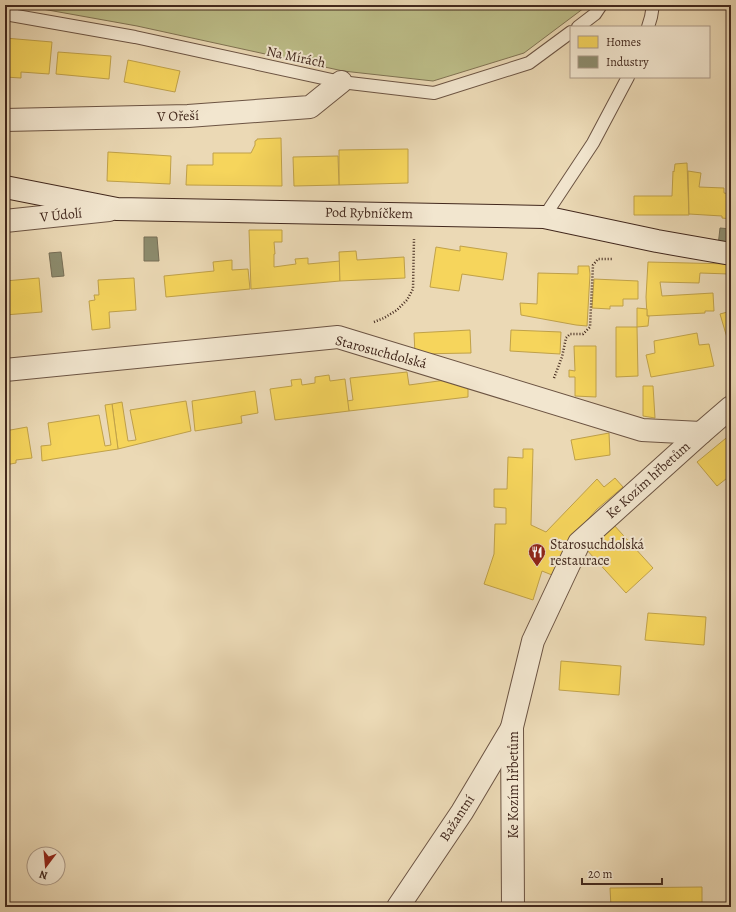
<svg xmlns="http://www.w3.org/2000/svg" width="736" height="912" viewBox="0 0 736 912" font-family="Alegreya,serif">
<rect width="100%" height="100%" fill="#ebd9b5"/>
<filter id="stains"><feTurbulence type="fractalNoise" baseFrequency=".005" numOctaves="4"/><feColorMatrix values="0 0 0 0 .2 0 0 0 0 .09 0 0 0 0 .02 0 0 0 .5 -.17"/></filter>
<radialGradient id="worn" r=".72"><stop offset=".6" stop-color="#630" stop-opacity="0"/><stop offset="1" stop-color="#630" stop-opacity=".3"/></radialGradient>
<path fill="#bdbe89" stroke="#807353" d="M20,5H588L524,53L433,81L343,71L137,26Z"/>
<g fill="#f6d55c" stroke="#c0a149">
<path d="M5,38L52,42L49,74L21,72V78L5,77Z"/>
<path d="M58,52L111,56L109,79L56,74Z"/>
<path d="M128,60L180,71L175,92L124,82Z"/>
<path d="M281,138L282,186L186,185L187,165H213V153H251L255,145V141L257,140V139Z"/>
<path d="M408,149V183L339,185V150Z"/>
<path d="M108,152L171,156L170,184L107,181Z"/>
<path d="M338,156L339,185L294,186L293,157Z"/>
<path d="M687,163L689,215H634V196H672L673,171L674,172L675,164Z"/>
<path d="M688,171L701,173L699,187L724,188V193L731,194V219L722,218V216L689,214Z"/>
<path d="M249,230H282V242H274L275,254H274V267L296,264L295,259L308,258V264L340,261V281L251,289Z"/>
<path d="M460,246L507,253L503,280L462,274L459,291L430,287L436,247L460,251Z"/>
<path d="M356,251L357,260L404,257L405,278L340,281L339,252Z"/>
<path d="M232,260V270L248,269L250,289L166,297L164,276L214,271L213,262Z"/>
<path d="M648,262L730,264L729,274L700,273L699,283L660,282L662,296L713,293L714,311H705V313L647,316L646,297Z"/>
<path d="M578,266H589L590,274L587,326L576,325L521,315L520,303L537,304L538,273L578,274Z"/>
<path d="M39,278L42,312L5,315V281Z"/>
<path d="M134,278L136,310L109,312L110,328L92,330L89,301L95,300L94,295H99L98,280Z"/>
<path d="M594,279L638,281V299H623V306H610V309L592,308Z"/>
<path d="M637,308L647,309V316H649L648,326L637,327Z"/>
<path d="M731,311V340L728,341L720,314Z"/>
<path d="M616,327H637L638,376L616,377Z"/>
<path d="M470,330L471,353L415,354L414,333Z"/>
<path d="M511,330L561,332L560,354L510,351Z"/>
<path d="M697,333L699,345L709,344L714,366L651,377L646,355L655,353L654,341Z"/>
<path d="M574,346H596V397L575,396V377H569V370L575,371Z"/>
<path d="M407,372L409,385L446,380L468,382V397L349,411L347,401L353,400L350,378Z"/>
<path d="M329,375L330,381L345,379L349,411L275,420L270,389L292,386L291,380L301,379L302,385L315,383V377Z"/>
<path d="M643,386H653L655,418L643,416Z"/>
<path d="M255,391L258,413L241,416L242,423L195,431L192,401Z"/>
<path d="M186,401L191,431L118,449L112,404L122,402L128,441L136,440L130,410Z"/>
<path d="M112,404L118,449L53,459L42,461L41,446L51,445L48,423L99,415L105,446L111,445L105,405Z"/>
<path d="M27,427L32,458L16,460V463L5,465V431Z"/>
<path d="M609,433L610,455L575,460L571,440Z"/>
<path d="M731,434V475L717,486L697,462Z"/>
<path d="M523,449H533L531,525L546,532L597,479L604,487L615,478L623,487L597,509L569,541L552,575L542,571L533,600L484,584L494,554L495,524H506V508L494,507V489H507L508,457L523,458Z"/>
<path d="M613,524L653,568L626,593L585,548Z"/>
<path d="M648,613L706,617L704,645L645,640Z"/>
<path d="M561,661L621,666L619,695L559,690Z"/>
<path d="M702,887V907H611L610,888Z"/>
</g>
<g fill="#8c8c6e" stroke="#766e56">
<path d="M720,228L731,229V247L718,246Z"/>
<path d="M144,237H157L159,261H144Z"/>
<path d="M61,252L64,276L52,277L49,253Z"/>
</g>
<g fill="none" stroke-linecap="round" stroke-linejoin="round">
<g stroke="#6c5443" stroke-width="14">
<g id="lane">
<path d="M5,14L135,37L341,82L434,93L529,63L571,32"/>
<path d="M578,27L595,14L601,5"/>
<path d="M648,27L651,17L653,5"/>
<path d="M544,217L593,143L628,77"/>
</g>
</g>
<g stroke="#6c5443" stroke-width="24">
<g id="street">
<path d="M5,120L188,116L310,107L341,82"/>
<path d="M5,221L109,210"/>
<path d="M5,370L338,337L642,430L701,433"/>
<path d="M398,907L462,812L512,728"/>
<path d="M513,907L512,727L533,641L579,543L701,433L731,407"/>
</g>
</g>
<g stroke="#42281d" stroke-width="24">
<path id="secondary" d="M5,187L117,209L544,217L657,241L731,254"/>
</g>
<g stroke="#42281d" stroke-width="2.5" stroke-dasharray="1 2" stroke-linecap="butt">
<path d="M374,322L384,318L397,310L407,300L413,289L414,239"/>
<path d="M554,378L562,357L566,338L570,334H583L590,327L593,265L598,259H613"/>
</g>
<use href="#lane" stroke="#f2e6cf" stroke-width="12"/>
<use href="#street" stroke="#f2e6cf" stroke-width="22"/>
<use href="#secondary" stroke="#f2e6cf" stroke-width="22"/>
</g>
<defs>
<g id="restaurant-pin" transform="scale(0.9)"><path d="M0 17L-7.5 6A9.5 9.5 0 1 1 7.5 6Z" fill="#8f2418" stroke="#f2e6cf"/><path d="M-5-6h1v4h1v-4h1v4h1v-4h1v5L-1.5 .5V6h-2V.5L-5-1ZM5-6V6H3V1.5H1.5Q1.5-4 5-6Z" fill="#fff"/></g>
</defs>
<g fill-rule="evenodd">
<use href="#restaurant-pin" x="537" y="552"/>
</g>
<g text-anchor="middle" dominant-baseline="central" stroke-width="4" stroke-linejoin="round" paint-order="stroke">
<g font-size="14" fill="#42281d" stroke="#f2e6cf">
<text transform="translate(296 57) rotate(12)">Na Mírách</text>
<text transform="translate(178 116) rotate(-2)">V Ořeší</text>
<text transform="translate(369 213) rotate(1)">Pod Rybníčkem</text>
<text transform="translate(61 215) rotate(-6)">V Údolí</text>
<text transform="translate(381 352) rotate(15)">Starosuchdolská</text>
<text transform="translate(648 480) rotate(-42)">Ke Kozím hřbetům</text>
<text transform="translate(513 785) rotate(-90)">Ke Kozím hřbetům</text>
<text transform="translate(457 818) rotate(-57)">Bažantní</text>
</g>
<g font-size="14" fill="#42281d" stroke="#f2e6cf" text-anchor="start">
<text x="550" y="544">Starosuchdolská<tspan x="550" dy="16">restaurace</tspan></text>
</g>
</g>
<rect width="736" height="912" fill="none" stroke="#ebd9b5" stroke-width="20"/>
<rect x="6" y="6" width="724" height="900" fill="none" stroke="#42281d" stroke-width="2"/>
<rect x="10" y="10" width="716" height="892" fill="none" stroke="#42281d"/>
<rect x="570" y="26" width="140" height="52" fill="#f2e6cf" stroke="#ac9a88"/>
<rect x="578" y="36" width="20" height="12" fill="#f6d55c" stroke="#ac9a88"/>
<text x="606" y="46" font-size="12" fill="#42281d">Homes</text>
<rect x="578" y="56" width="20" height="12" fill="#8c8c6e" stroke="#ac9a88"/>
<text x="606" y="66" font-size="12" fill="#42281d">Industry</text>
<g transform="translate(46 866) rotate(196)"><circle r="19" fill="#f2e6cf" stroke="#ac9a88"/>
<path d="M0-3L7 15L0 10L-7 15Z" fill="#8f2418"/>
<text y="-6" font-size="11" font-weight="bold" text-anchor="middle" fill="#42281d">N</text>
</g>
<path d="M582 878v6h80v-6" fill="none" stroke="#42281d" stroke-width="2"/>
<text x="588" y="878" font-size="12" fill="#42281d" stroke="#f2e6cf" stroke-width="3" paint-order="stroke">20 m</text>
<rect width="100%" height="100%" filter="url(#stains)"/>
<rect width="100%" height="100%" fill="url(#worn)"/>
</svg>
